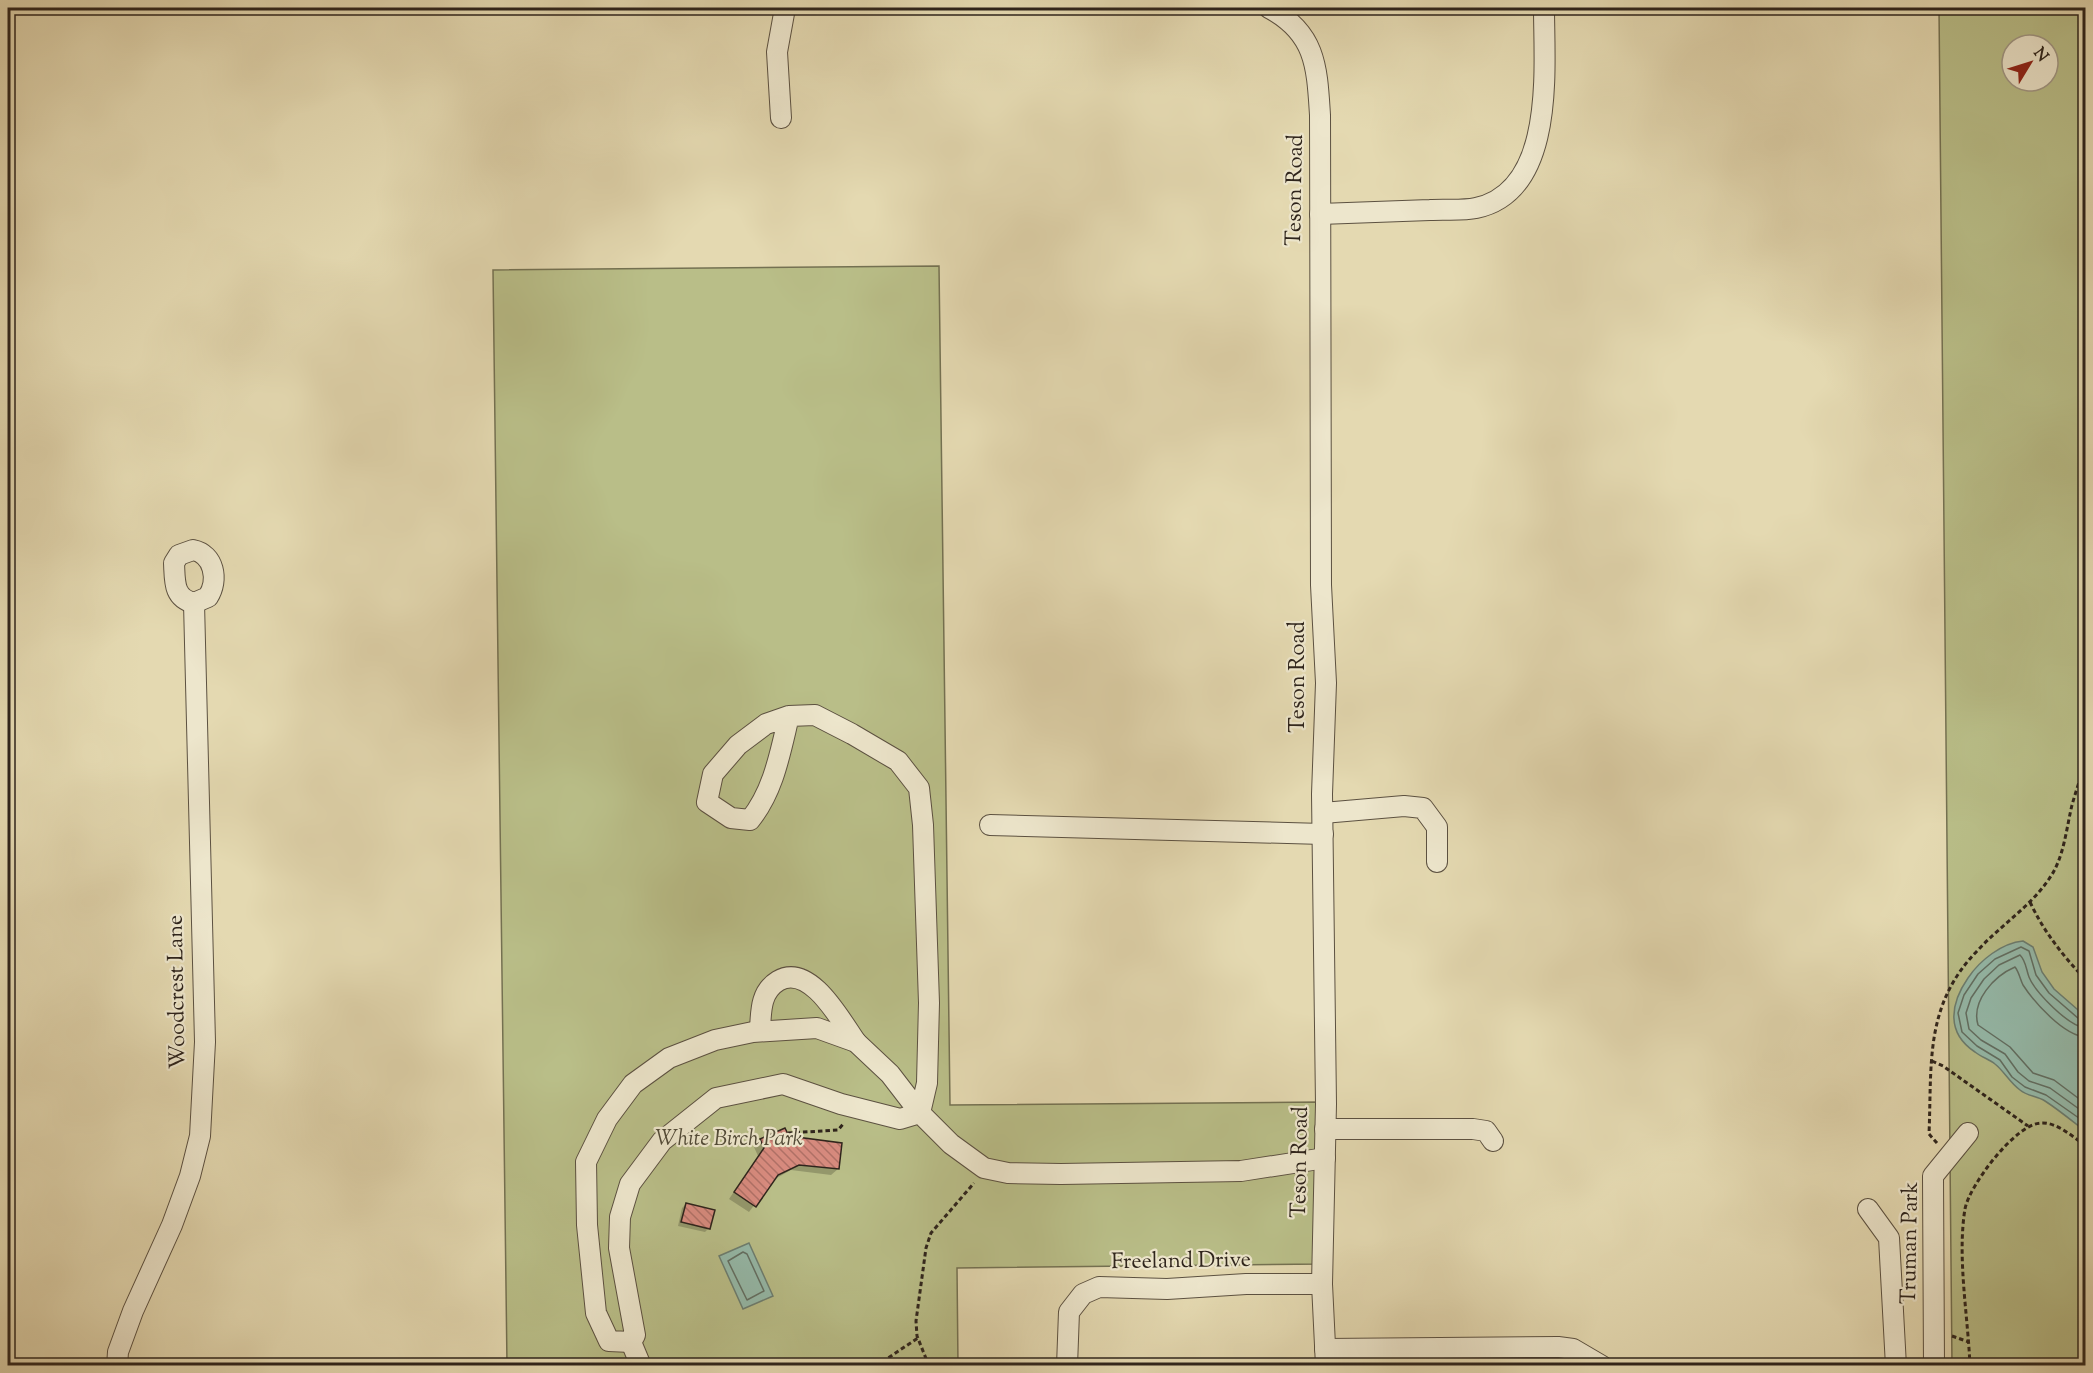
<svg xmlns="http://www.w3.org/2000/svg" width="2093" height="1373" viewBox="0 0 2093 1373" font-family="'Sorts Mill Goudy',serif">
<defs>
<pattern id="building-back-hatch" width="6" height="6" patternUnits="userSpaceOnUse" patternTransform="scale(1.5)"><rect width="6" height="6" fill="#d88b7f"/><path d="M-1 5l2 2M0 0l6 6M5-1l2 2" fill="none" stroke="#b07167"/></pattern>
</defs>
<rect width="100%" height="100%" fill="#e4d9b1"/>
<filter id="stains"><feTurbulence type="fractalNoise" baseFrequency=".00333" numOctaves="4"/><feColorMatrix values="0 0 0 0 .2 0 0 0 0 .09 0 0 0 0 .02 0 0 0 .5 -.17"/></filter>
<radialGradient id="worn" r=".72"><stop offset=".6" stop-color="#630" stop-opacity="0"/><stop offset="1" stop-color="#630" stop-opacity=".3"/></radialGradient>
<g fill="#b9be88" stroke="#747152" stroke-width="1.5" fill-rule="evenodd">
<path d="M1939,8H2085V1365H1952ZM2012,45H2048V81H2012Z"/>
<path d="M939,266L950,1105L1319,1102L1322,1264L957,1268L958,1365H507L493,270Z"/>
</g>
<g fill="#95baaa" stroke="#6c7e71" stroke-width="1.5">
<path d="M2023,941L2033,947L2042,972L2054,989L2085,1016V1131C2072,1121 2059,1110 2045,1101C2037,1096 2027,1096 2020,1090C2010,1083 2004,1071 1995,1064C1989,1059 1981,1057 1975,1052C1946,1033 1950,1004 1968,978C1980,960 2002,943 2023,941Z"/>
<path d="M749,1243L773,1296L743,1309L719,1256Z"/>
</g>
<g fill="#0003">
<path d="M788,1138L838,1169L831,1175L791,1170L773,1180L749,1212L729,1199L758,1156L754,1147L761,1140Z"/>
<path d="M686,1204L709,1228L705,1232L678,1226L682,1208Z"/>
</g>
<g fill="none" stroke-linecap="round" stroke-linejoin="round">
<g stroke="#626f63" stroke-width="1.5">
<path d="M2086,1020L2079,1019L2049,993L2036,975L2029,951L2021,947L1995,959L1978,974L1964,995L1958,1013L1962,1032L1977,1046L2000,1060L2012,1077L2025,1087L2046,1095L2086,1123"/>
<path d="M2086,1028C2069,1027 2035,992 2029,977C2026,969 2026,961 2020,955L1999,965L1984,979L1971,998L1966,1013L1969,1029L1981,1040L2005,1054L2018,1072L2029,1081L2050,1088L2086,1114"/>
<path d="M2086,1037C2064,1036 2034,1002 2023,985C2020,979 2019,972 2015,967C1994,976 1971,1001 1978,1025L2010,1047L2033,1073L2054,1080L2086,1104"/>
<path d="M743,1252L747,1254L764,1291L747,1300L728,1261Z"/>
</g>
</g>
<g fill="url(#building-back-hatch)" stroke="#2e241c" stroke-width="1.5">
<path d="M785,1128L789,1136L842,1143L839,1169L799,1165L778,1175L756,1207L734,1192L764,1148L760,1139Z"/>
<path d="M686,1203L715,1210L710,1229L681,1222Z"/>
</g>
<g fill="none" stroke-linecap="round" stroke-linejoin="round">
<g stroke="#5c5141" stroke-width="22">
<g id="minor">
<path d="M1269,8C1316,33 1317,67 1320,115L1321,585L1326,683L1322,794L1326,1104L1322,1284L1326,1366"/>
<path d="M781,118L777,52L785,8"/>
<path d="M1320,214C1357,213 1393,211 1430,210C1445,209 1462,211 1476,208C1556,191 1544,68 1544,8"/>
<path d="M193,550C214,554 219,580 208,597L194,603C173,598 175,581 174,563L179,555Z"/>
<path d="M789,716C780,753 774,790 750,820L731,818L707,802L713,774L738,745L766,724L789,716L815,715L852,734L898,761L919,788L923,825L929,1003L927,1083L920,1113L900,1119L841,1104L783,1084L716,1098L662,1141L630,1184L620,1217L619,1248L635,1335L631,1342L609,1341L596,1313L587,1225L586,1162L607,1119L633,1084L669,1058L715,1040L753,1032L817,1028L856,1042L890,1074L920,1113L951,1144L984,1168L1008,1173L1061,1174L1241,1171L1325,1158"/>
<path d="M1323,813L1404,806L1423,808L1437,827V862"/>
<path d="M990,825L1323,834"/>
<path d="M760,1031C761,1012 760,992 778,981C810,962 841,1021 856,1042"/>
<path d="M1325,1129H1473L1486,1131L1493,1141"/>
<path d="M1868,1209L1889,1238L1896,1366"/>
<path d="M631,1342L641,1366"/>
<path d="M1325,1349L1558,1347L1573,1349L1602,1366"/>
<path d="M117,1366L118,1352L133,1311L172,1225L190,1176L200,1136L205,1042L194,603"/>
<path d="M1067,1366L1069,1312L1083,1294L1099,1287L1167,1289L1246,1284H1322"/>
<path d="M1934,1366L1933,1176L1968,1133"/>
</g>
</g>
<g stroke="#2e241c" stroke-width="3" stroke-dasharray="4.5 3" stroke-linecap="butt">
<path d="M2030,902C2044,932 2063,956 2086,980"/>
<path d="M1932,1061L1943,1066L2028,1126"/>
<path d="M788,1133L838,1130L844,1123"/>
<path d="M1937,1143L1929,1134C1932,1063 1924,1005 1978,950C2001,925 2030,907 2049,879C2064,858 2066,830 2072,805C2076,791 2081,776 2086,761"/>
<path d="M1906,1205L1916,1206"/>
<path d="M1952,1336L1969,1342"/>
<path d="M876,1366L918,1338"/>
<path d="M929,1366L917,1336L916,1321L926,1248L931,1233L974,1183"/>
<path d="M1970,1366C1968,1316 1957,1257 1965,1209C1969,1186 2015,1124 2041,1123C2057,1122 2073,1137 2086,1146"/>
</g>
<use href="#minor" stroke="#ede6cc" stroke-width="20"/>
</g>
<g text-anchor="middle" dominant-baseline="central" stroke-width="4.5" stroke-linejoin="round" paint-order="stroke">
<g font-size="22" fill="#2e241c" stroke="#ede6cc">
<text transform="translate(1296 190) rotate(-89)">Teson Road</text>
<text transform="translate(1299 677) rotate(-90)">Teson Road</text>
<text transform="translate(178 992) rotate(-91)">Woodcrest Lane</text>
<text transform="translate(1301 1162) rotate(-89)">Teson Road</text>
<text transform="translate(1911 1243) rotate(-89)">Truman Park</text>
<text transform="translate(1181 1262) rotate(-1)">Freeland Drive</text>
</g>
<g font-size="22" font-style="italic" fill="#514a37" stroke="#ede6cc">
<text x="729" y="1140">White Birch Park</text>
</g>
</g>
<rect width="2093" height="1373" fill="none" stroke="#e4d9b1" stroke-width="30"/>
<rect x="9" y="9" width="2075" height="1355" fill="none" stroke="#2e241c" stroke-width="3"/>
<rect x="15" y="15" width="2063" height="1343" fill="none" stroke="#2e241c" stroke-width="1.5"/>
<g transform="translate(2030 63) rotate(52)"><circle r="28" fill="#ede6cc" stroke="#a19886" stroke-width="1.5"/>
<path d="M0-4.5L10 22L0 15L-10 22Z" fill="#8f2418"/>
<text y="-9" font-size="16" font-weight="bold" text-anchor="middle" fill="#2e241c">N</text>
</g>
<rect width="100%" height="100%" filter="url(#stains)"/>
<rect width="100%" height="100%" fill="url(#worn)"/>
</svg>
